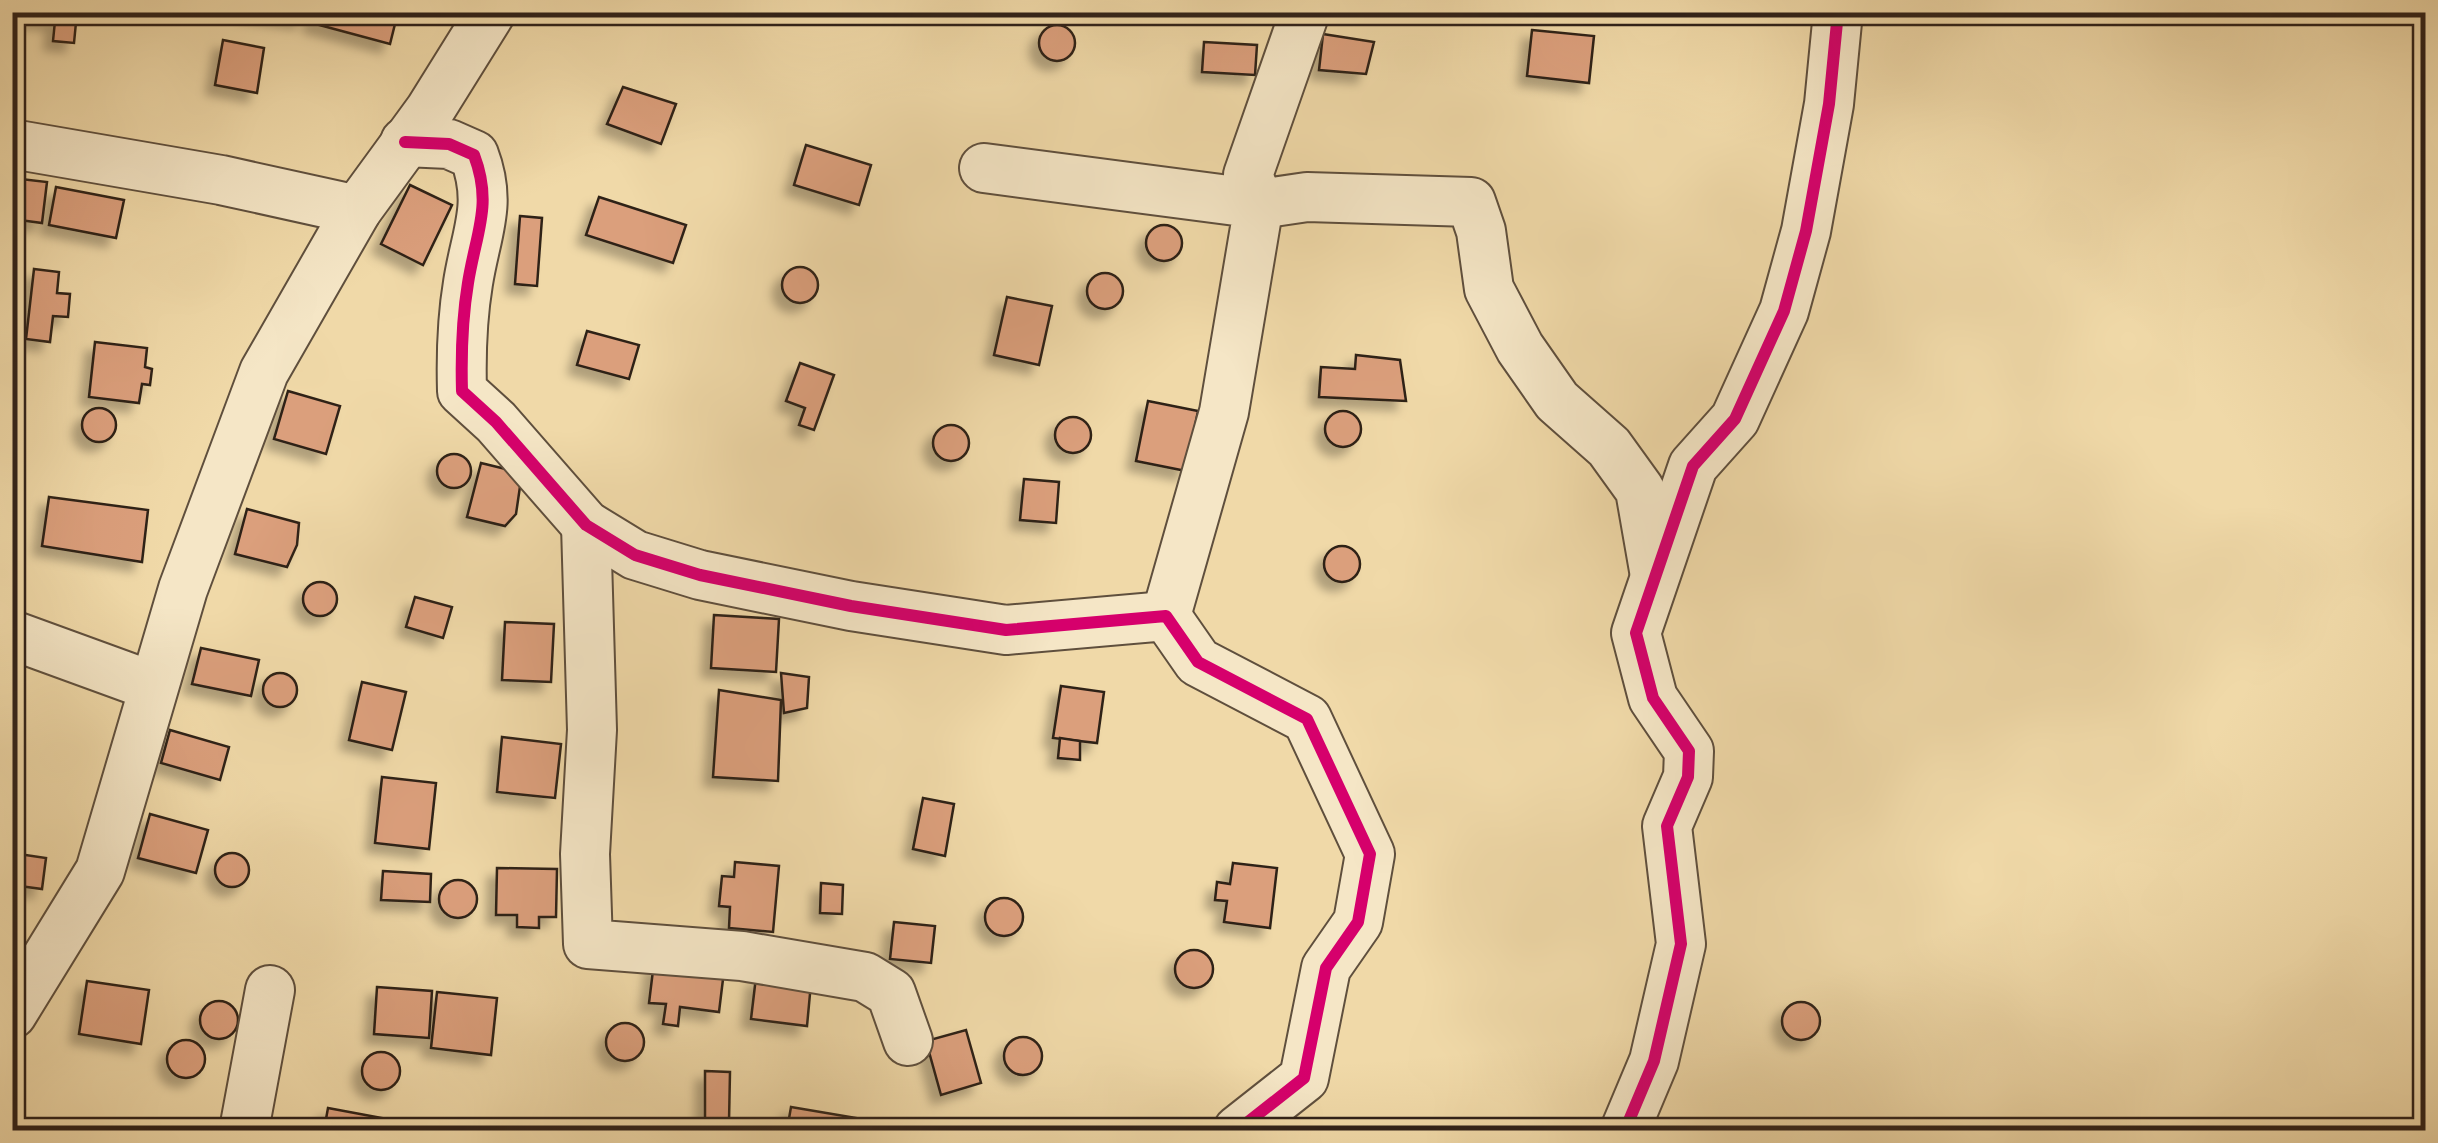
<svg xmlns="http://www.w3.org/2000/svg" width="2438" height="1143" viewBox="0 0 2438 1143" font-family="Alegreya,serif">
<defs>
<filter id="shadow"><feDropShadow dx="-9" dy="9" stdDeviation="5" flood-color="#0004"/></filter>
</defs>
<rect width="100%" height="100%" fill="#f0d9a8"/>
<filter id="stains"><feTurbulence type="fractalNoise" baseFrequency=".002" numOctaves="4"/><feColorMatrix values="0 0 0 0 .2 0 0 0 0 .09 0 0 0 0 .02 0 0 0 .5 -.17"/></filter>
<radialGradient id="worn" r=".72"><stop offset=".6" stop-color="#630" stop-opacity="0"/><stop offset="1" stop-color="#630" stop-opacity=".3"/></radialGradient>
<g fill="#db9f7b" stroke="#2f2119" stroke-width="2.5" filter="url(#shadow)">
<path d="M12,12H77L74,43L53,41L55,21L12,17Z"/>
<path d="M245,12H305L304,20Z"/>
<path d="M314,12H398L390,44L312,23Z"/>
<circle cx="1057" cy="43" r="18"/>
<path d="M1532,30L1594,36L1589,83L1527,76Z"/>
<path d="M1323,34L1374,42L1366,74L1319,70Z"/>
<path d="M223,40L264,48L257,93L215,85Z"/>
<path d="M1204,42L1257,45L1255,75L1202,72Z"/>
<path d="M623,87L676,104L661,144L607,124Z"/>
<path d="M806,145L871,165L859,205L794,185Z"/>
<path d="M12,178L47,182L42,223L12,219Z"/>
<path d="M410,185L452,205L423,265L381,244Z"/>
<path d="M56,187L124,200L116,238L49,225Z"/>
<path d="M599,197L686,225L673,263L586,235Z"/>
<path d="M520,216L542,218L537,286L515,284Z"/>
<circle cx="1164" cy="243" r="18"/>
<circle cx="800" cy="285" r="18"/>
<path d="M34,269L59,272L57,293L70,294L68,317L53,316L50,342L26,339Z"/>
<circle cx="1105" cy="291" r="18"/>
<path d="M1007,297L1052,306L1039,365L994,355Z"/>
<path d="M587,331L639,345L629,379L577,365Z"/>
<path d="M95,342L147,348L145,367L152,369L150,385L142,384L139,403L89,397Z"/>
<path d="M1356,355L1400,360L1406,401L1319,397L1321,367L1355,369Z"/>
<path d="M800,363L834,375L814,430L799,425L805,408L786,401Z"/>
<path d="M288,391L340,406L326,454L274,439Z"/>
<path d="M1148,401L1198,411L1186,471L1136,461Z"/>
<circle cx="99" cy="425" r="17"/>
<circle cx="1343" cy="429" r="18"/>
<circle cx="1073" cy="435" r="18"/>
<circle cx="951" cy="443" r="18"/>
<circle cx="454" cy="471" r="17"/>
<path d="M481,463L522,473L516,514L505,526L467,517Z"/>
<path d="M1024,479L1059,482L1056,523L1020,520Z"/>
<path d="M49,497L148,510L142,562L42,546Z"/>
<path d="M247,509L299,523L297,545L287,567L235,554Z"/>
<circle cx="1342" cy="564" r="18"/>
<circle cx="320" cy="599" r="17"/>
<path d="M415,597L452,607L443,638L406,627Z"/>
<path d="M714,615L779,619L776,672L711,668Z"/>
<path d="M505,622L554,624L551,682L502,680Z"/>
<path d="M201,648L259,660L251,696L192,684Z"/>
<path d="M781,673L809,677L807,708L784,713Z"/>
<circle cx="280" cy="690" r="17"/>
<path d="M362,682L406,692L392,750L349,740Z"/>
<path d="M1061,686L1104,692L1097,743L1053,738Z"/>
<path d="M719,690L781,700L778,781L713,777Z"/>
<path d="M170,730L229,747L220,780L161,763Z"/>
<path d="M502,737L561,744L555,798L497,792Z"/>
<path d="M1060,738L1080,741V760L1058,758Z"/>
<path d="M382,777L436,783L429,849L375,843Z"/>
<path d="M923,798L954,804L945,856L913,849Z"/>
<path d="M150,814L208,830L196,873L138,858Z"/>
<path d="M12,853L46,858L42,889L12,885Z"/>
<circle cx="232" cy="870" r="17"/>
<path d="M735,862L779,866L773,932L729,928L730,907L719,906L722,876L734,877Z"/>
<path d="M1233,863L1277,868L1270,928L1224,922L1227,901L1215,900L1217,882L1230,884Z"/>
<path d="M497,868L557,869L556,917H539V928L517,927V915H496Z"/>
<path d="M383,871L431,874L430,902L381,900Z"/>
<circle cx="458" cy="899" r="19"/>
<path d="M821,883L843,885L842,914L820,913Z"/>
<circle cx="1004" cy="917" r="19"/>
<path d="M894,922L935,926L931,963L890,959Z"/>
<circle cx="1194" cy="969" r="19"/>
<path d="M654,962L724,971L719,1012L680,1007L678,1026L663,1024L666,1004L649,1003Z"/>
<path d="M756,977L811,983L807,1026L751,1019Z"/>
<path d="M87,981L149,990L141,1044L79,1034Z"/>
<path d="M377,987L432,991L429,1038L374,1034Z"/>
<path d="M437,992L497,998L491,1055L431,1048Z"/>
<circle cx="219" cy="1020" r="19"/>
<circle cx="1801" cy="1021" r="19"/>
<circle cx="625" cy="1042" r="19"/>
<path d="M966,1030L981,1083L941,1095L926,1041Z"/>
<circle cx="1023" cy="1056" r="19"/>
<circle cx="186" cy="1059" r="19"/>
<circle cx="381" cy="1071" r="19"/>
<path d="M705,1071L730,1072L729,1122L705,1121Z"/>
<path d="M791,1107L862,1119L860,1130H787Z"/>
<path d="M328,1108L387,1119L385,1130H324Z"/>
</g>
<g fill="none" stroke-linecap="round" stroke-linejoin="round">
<g stroke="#5f4f3d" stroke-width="52">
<g id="minor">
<path d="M1305,12L1248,175L1259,204L1307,197L1471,202L1481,231L1489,289L1520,348L1557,401L1609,447L1640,490L1654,570"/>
<path d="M405,142L449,144L474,155C493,205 476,232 468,283C462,319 461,355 462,391L496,422L586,525L635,555L700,575L851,606L1006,630L1166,616L1198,662L1307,719L1370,854L1358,922L1326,968L1304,1078L1238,1130"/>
<path d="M12,144L221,180L357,210"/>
<path d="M984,168L1259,204L1224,412L1166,616"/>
<path d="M586,525L592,730L585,854L588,944L742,956L865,977L891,993L908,1041"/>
<path d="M12,635L152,686"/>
<path d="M12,1014L100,871L183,589L264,372L357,210L430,110L491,12"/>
<path d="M244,1130L270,990"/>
<path d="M1625,1130L1654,1061L1681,944L1667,826L1688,777L1689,751L1653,698L1636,633L1693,466L1735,419L1784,311L1806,231L1829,104L1838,12"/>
</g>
</g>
<use href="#minor" stroke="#f5e6c6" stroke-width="48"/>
<g stroke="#f5e6c6" stroke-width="19">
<g id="cycleway">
<path d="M405,142L449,144L474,155C493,205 476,232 468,283C462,319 461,355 462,391L496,422L586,525L635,555L700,575L851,606L1006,630L1166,616L1198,662L1307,719L1370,854L1358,922L1326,968L1304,1078L1238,1130"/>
<path d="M1625,1130L1654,1061L1681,944L1667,826L1688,777L1689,751L1653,698L1636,633L1693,466L1735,419L1784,311L1806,231L1829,104L1838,12"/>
</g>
</g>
<use href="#cycleway" stroke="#d6006c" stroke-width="12"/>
</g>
<rect width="2438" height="1143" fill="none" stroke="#f0d9a8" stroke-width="50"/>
<rect x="15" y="15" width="2408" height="1113" fill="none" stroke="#2f2119" stroke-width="5"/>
<rect x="25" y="25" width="2388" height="1093" fill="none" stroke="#2f2119" stroke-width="2.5"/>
<rect width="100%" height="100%" filter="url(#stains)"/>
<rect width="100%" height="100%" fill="url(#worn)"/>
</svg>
